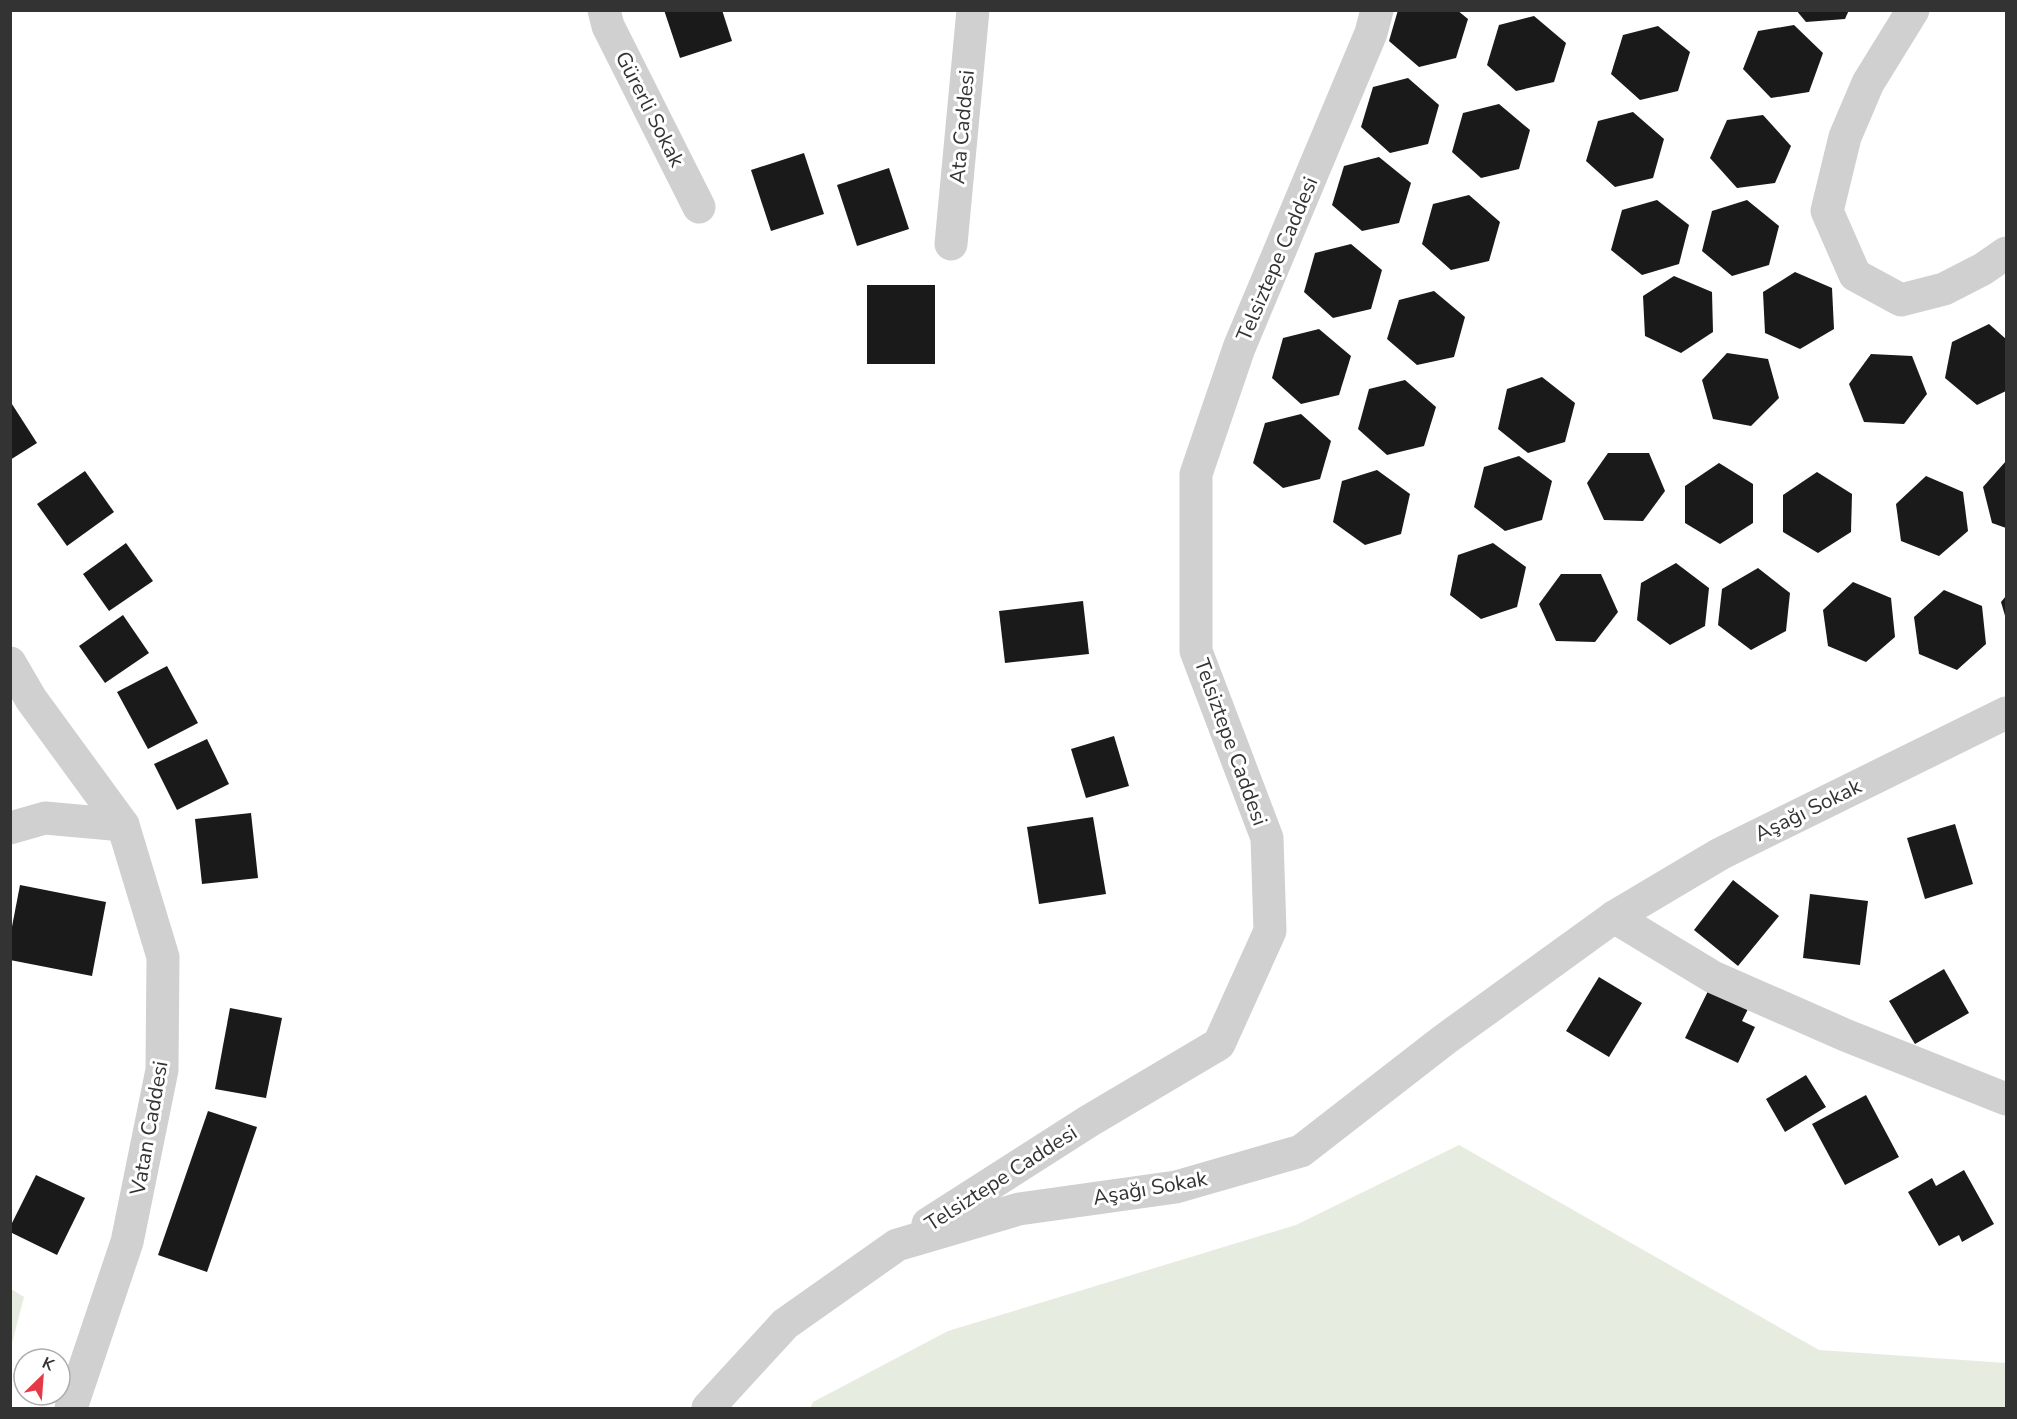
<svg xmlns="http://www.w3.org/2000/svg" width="2017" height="1419" viewBox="0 0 2017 1419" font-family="'Nunito Sans',sans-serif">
<rect width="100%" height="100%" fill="#fff"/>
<g fill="#e6ecdf">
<path d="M1459,1145L1819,1350L2006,1363V1408H810L813,1402L948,1331L1296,1225Z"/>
<path d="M11,1289L24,1297L11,1347Z"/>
</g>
<g fill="#1a1a1a">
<path d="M664,10H722L732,41L680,58Z"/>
<path d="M1398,10H1457L1468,19L1456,58L1419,67L1389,41Z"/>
<path d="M1796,10H1849L1845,19L1806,22Z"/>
<path d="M1534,16L1566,43L1554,82L1516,91L1487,65L1499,25Z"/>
<path d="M1794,25L1823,53L1809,92L1771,98L1743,69L1758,31Z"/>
<path d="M1658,26L1690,52L1678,91L1640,100L1611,74L1623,35Z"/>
<path d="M1408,78L1439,105L1428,144L1390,153L1361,127L1373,87Z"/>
<path d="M1499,104L1530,130L1519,169L1481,178L1452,152L1463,113Z"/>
<path d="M1633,112L1664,139L1653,178L1615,187L1586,161L1598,121Z"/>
<path d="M1763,115L1791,146L1775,183L1737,188L1710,158L1727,120Z"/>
<path d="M804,153L824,214L771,231L751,170Z"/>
<path d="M1379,157L1411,183L1399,223L1362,231L1332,205L1344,166Z"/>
<path d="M889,168L909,229L857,246L837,185Z"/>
<path d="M1469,195L1500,222L1489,261L1451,270L1422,244L1433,204Z"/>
<path d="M1657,200L1689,225L1679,264L1642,275L1611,250L1622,210Z"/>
<path d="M1747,200L1779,226L1769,265L1732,276L1702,251L1712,211Z"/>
<path d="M1351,244L1382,270L1371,309L1333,318L1304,292L1315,253Z"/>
<path d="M1795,272L1832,288L1834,329L1800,349L1765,333L1763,292Z"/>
<path d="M1674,276L1712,292L1713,332L1681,353L1645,336L1643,296Z"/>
<rect x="867" y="285" width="68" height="79"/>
<path d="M1434,291L1465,317L1454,357L1417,365L1387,339L1399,300Z"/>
<path d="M1989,324L2006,339V391L1977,405L1945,378L1952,342Z"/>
<path d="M1319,329L1351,356L1339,395L1301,404L1272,378L1283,338Z"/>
<path d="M1727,353L1768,359L1779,398L1751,426L1713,419L1702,380Z"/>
<path d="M1871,354L1912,356L1927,394L1904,424L1864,422L1849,384Z"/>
<path d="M1542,377L1575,403L1565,442L1528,453L1498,429L1507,389Z"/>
<path d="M1405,380L1436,407L1424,446L1387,455L1358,429L1369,389Z"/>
<path d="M10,401L37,443L10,460Z"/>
<path d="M1301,414L1331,441L1320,479L1283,488L1253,463L1265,423Z"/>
<path d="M1608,453H1649L1665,491L1643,521L1604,520L1587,483Z"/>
<path d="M1519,456L1552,481L1542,520L1505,531L1474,507L1484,467Z"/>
<path d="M2006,461V528L1992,523L1983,487Z"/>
<path d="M1719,463L1753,484V523L1720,544L1685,523V486Z"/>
<path d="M1377,470L1410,494L1401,534L1365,545L1333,522L1342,481Z"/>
<path d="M85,471L114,512L67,546L37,504Z"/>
<path d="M1817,472L1852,494L1851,532L1818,553L1783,532V495Z"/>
<path d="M1926,476L1963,492L1968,531L1939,556L1901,541L1896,504Z"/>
<path d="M126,543L153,581L109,611L83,574Z"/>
<path d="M1493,543L1526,567L1517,607L1481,619L1450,595L1458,555Z"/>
<path d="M1676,563L1709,588L1705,626L1670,645L1637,620L1641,583Z"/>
<path d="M1758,568L1790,593L1786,631L1751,650L1718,625L1722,589Z"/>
<path d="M1561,574H1601L1618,612L1595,642L1556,641L1539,604Z"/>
<path d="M1853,582L1891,598L1895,637L1866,662L1828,646L1823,610Z"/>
<path d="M1944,590L1982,606L1986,644L1957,670L1919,654L1914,617Z"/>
<path d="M2006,596V619L2001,602Z"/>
<path d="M1083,601L1089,654L1005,663L999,611Z"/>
<path d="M123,615L149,653L105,683L79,646Z"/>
<path d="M167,666L198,723L148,749L117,692Z"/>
<path d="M1114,736L1129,786L1086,798L1071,749Z"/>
<path d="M207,739L229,784L177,810L154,764Z"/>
<path d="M251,813L258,878L202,884L195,819Z"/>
<path d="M1093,817L1106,894L1039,904L1027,827Z"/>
<path d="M1955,824L1973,884L1925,899L1907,838Z"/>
<path d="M1733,880L1779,916L1738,966L1694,930Z"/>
<path d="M20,885L106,902L92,976L10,960V937Z"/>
<path d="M1810,894L1868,901L1860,965L1803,958Z"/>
<path d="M1944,969L1969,1013L1915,1044L1889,1001Z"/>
<path d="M1599,977L1642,1003L1609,1057L1566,1031Z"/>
<path d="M1710,987L1749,1007L1742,1021L1755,1027L1738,1063L1685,1038Z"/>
<path d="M230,1008L282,1018L266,1098L215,1089Z"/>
<path d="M1806,1075L1826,1107L1785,1132L1766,1099Z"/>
<path d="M1866,1095L1899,1157L1845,1185L1812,1124Z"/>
<path d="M208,1111L257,1127L207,1272L158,1255Z"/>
<path d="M1964,1170L1994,1224L1962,1242L1959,1235L1939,1246L1908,1192L1932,1178L1936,1186Z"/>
<path d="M36,1175L85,1198L57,1255L10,1232V1227Z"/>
</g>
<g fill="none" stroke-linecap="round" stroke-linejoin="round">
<g stroke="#d0d0d0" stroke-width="33">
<path d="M604,10L608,26L699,207"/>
<path d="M1913,10L1868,83L1845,137L1827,211L1855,275L1901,300L1944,289L1983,269L2006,253"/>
<path d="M951,244L973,10"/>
<path d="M10,663L31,699L123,825L163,957L162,1070L127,1242L71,1408"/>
<path d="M10,828L45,818L123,825"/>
<path d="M1614,917L1713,977L1845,1035L2006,1099"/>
<path d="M928,1224L1089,1121L1219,1044L1270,931L1267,838L1196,651V474L1239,348L1371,33L1377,10"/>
<path d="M708,1408L785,1324L897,1245L1019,1209L1176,1187L1301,1151L1444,1040L1614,917L1720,854L2006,713"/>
</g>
</g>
<g text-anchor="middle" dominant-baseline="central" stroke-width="6" stroke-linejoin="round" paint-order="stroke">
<g font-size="21" fill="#333" stroke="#fff">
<text transform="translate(650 109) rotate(63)">Gürerli Sokak</text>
<text transform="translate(962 127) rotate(-85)">Ata Caddesi</text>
<text transform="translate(1277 259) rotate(-67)">Telsiztepe Caddesi</text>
<text transform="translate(1231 742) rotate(70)">Telsiztepe Caddesi</text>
<text transform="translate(1808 810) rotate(-26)">Aşağı Sokak</text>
<text transform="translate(149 1128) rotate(-80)">Vatan Caddesi</text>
<text transform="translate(1001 1178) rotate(-33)">Telsiztepe Caddesi</text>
<text transform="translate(1150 1188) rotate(-10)">Aşağı Sokak</text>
</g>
</g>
<rect width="2017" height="1419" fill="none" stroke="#333333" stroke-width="24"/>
<g transform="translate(42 1377) rotate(25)"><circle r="28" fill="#ffffff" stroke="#adadad" stroke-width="1.5"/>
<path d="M0-4.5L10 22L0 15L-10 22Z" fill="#e63946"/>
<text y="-9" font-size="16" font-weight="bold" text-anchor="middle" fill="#333333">K</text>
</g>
</svg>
